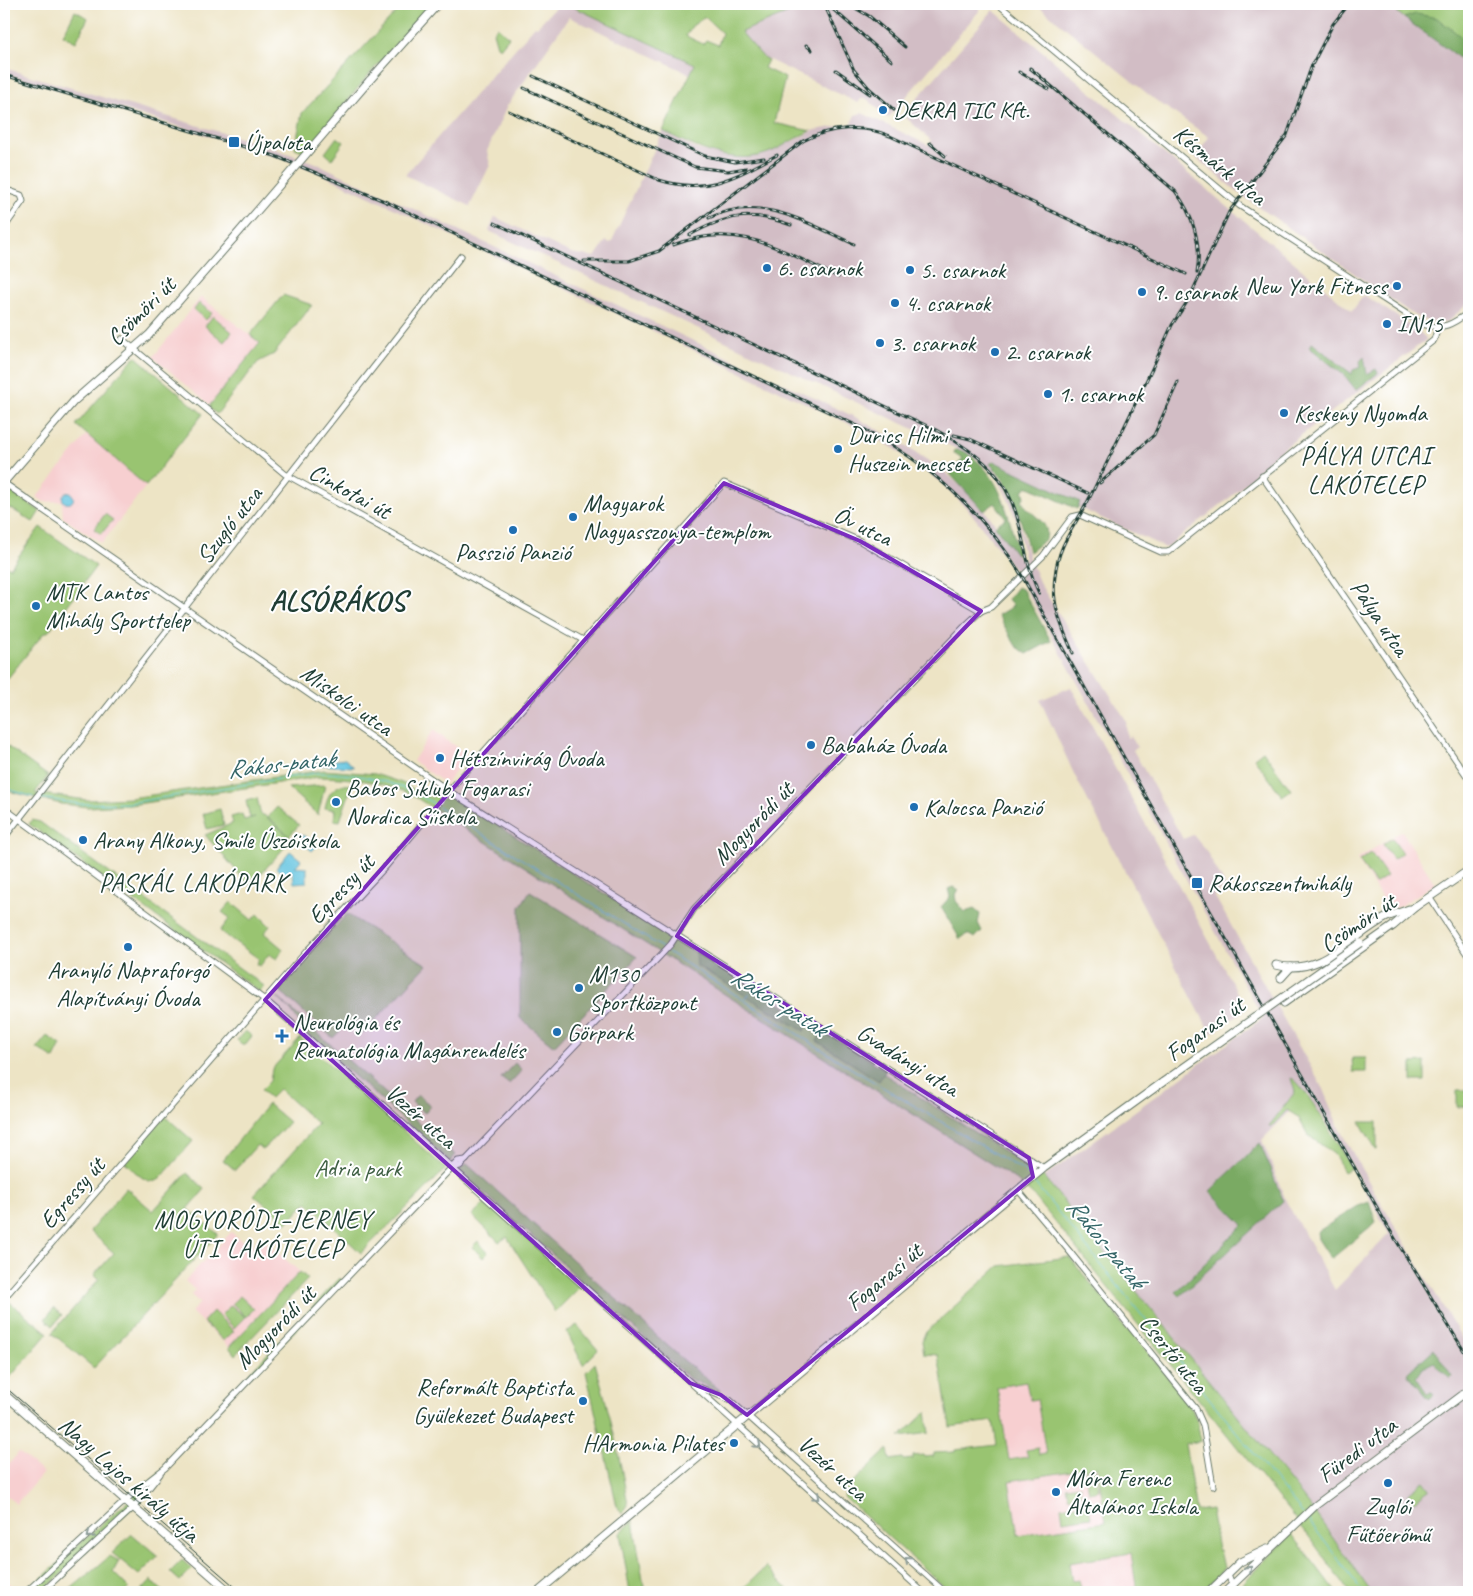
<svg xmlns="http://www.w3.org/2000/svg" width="1473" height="1596" viewBox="0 0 1473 1596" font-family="Caveat,sans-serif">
<rect width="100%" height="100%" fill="#fff"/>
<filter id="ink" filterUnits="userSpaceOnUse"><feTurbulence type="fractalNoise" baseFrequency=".02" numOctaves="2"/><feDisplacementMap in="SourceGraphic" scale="10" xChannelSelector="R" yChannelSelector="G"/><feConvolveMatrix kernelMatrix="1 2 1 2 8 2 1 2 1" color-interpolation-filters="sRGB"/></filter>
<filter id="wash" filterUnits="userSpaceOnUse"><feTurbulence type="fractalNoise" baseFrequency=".0096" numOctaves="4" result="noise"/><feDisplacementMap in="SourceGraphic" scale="20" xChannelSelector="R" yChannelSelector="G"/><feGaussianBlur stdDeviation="1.12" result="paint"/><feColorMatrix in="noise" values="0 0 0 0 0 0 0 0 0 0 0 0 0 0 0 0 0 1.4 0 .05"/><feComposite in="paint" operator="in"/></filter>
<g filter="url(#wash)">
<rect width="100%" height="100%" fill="#ede4c5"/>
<g fill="#f7cfd0">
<path d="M201,297L260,343L210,405L153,357Z"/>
<path d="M87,434L146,486L102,543L63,518L62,501L44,502L37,497Z"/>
<path d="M433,730L467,755L446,784L413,761Z"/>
<path d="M1402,831L1435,884L1390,912L1357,859Z"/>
<path d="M231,1232L250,1248L260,1237L300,1272L229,1347L191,1312L200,1303L191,1295L195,1290L185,1281L208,1256L211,1259L216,1253L214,1251Z"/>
<path d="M1043,1379L1056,1452L1009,1460L997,1387Z"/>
<path d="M19,1452L43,1473L16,1504L4,1493V1470Z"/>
<path d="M1097,1467L1106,1522L1018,1536L1009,1481Z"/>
<path d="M1131,1553L1137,1592H1074L1069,1563Z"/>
<path d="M4,1578L16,1590L13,1592H4Z"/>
</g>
<g fill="#d2bdc5" fill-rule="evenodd">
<path d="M558,4H567L695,64L690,74L569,17L507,106L487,151L490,165L470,206L405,175L535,26L537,27Z"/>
<path d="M811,4H980V10L888,118L867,99H861L858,103L763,57L740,32Z"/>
<path d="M1036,4H1387L1469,65V303L1447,322L1427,321L1415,316L1236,191L1195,157L1209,137L1154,99Z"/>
<path d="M993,10L1352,311L1364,295L1416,329L1426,338V340L1275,455L1233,495L1166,548L994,468L1013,500L1029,558L1040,584L1126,720L1127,738L1131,736L1137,747L1133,750L1183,839L1193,835L1205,849L1226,887L1214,895L1322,1087L1340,1130L1374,1191L1469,1350V1592H1371L1308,1503L1044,1177L1263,1018L1015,570L971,513L943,484L895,449L856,427L315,171L281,158L4,73V68L267,146L318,164L855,417L891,437L943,470L981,505L1023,562L1025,560L1017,522L1009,501L997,477L976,458L489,231L495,217L571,253L595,257L606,241L611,243L663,131L696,149L723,156L772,151L815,130L851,124L855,115L862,113L928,145L932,141L903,115ZM1307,1094L1334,1133L1389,1234L1335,1290L1286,1201L1262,1140Z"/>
<path d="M1071,687L1246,1009L1211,1034L1075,776L1040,700Z"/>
</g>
<g fill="#99c471" stroke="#5c8052" fill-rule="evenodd">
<path d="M404,4H426L429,7L366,78L306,152L295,148L302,113Z"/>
<path d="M567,4H811L741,32L763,57L768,60L764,68L785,78L774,123L811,131C797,136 786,145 773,151C735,168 696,148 663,131L695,64ZM705,17L722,33L718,45L706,40L703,44L686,36L692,26Z"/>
<path d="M1394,4H1469V43C1446,28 1435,8 1404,18L1396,11Z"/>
<path d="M75,11L88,18L76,42L63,35Z"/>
<path d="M497,27L509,37L500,48L497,46L493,32Z"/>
<path d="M337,137L344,142L332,159L325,153Z"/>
<path d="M283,295L312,305L274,354L258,362L217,414L210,409V405L260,343L250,335Z"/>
<path d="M199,303L212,313L206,320L194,310Z"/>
<path d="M213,316L232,332L224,342L205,326Z"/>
<path d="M135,356L203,414L146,486L76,425Z"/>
<path d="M5,488L40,511L33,522L10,508L4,509Z"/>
<path d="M105,514L113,520L101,534L94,529Z"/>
<path d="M40,527L96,566L49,631L43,634L4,683V564L10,568Z"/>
<path d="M4,744L48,776L35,793L87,800L130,798L324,770L375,774L402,783L431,798L436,795L446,800L451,795L1044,1177L1308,1503L1371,1592H1349L1305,1531L1034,1196L1015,1179L412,795C382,781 352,778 319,777L130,805L88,807L61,804L4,790Z"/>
<path d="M1263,751L1291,790L1282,796L1254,758Z"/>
<path d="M325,785L318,815L288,788Z"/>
<path d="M352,785L340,821L334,820L335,810L325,808C328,793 334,783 352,785Z"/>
<path d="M257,798L261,815H264L292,839L250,886L205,835L233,823L231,817L242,814L244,820L255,817L250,818L246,801Z"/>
<path d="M277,807L299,825L289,836L268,817Z"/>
<path d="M220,809L224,825L207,829L203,814Z"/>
<path d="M32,820L40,822L264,986L260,992L29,824Z"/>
<path d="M1392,838L1402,853L1393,859L1383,844Z"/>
<path d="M1371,853L1387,876L1375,884L1359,861Z"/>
<path d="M530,891L637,957L554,1046L520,1018V907Z"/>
<path d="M231,902L252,920L258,914L270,926L264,933L283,949L277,959L269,954L260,966L256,964L259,959L220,931L230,918L222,912Z"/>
<path d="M347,914L427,965L363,1033L353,1024H347L333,1038L278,989Z"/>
<path d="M277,997L455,1155L451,1162L306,1033L292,1012Z"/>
<path d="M245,1031L252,1036L244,1046L237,1040Z"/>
<path d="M47,1036L61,1045L54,1059L37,1048Z"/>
<path d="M300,1038L446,1169L361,1253L307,1202L287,1223L254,1195L318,1124L279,1089L270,1098L261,1090L270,1081L272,1069Z"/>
<path d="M1352,1058H1366V1072H1353Z"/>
<path d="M1425,1062V1081H1412V1063Z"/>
<path d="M515,1063L522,1070L509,1084L501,1078Z"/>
<path d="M1291,1078C1304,1082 1342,1152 1351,1168L1344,1172L1335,1155L1308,1135L1298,1117L1287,1110L1272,1126H1269L1295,1092Z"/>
<path d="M1457,1090H1469V1106L1457,1107Z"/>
<path d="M418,1095L431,1106L425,1113L412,1102Z"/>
<path d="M268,1104L289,1122L263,1150L257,1145L235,1170L223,1160Z"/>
<path d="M165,1116L193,1141L160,1179C147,1188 133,1169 124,1161Z"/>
<path d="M1360,1122H1377V1150H1376Z"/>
<path d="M467,1164L679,1356L722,1392L690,1379L459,1170Z"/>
<path d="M187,1173L205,1189L188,1209L218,1234L94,1368L52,1333L99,1279L94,1275L114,1253L90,1231L126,1188L153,1211Z"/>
<path d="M486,1202L581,1286L555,1312L507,1237L499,1242L472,1215Z"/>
<path d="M478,1241L488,1253L483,1258L472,1247Z"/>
<path d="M1069,1257L1116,1314L1121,1324L1137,1339L1189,1403L1197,1421L1201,1441L1185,1444L1196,1511L1211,1509L1218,1550H1220L1224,1568L1203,1592H1137L1131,1553L1069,1563L1072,1581L1079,1580L1082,1592H950L844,1497L846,1489L888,1449L890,1460L902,1458L903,1460L913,1459V1456L923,1455L924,1457L934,1456V1453L955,1452V1450L997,1445L993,1421L950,1427L938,1355L924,1354L922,1341L925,1333L999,1266ZM1026,1382L1030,1400L1037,1399L1046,1454L1039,1455L1038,1448L1026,1450L1028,1457L1009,1460L997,1387ZM1097,1467L1106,1522L1018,1535L1009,1481Z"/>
<path d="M300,1272L308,1279L235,1355L229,1347Z"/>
<path d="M340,1278L343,1281L251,1376L248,1374Z"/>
<path d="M240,1296L254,1309L246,1317L232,1303Z"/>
<path d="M8,1301L48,1333L6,1382L4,1381V1306Z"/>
<path d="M231,1305L245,1317L234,1328L221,1315Z"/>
<path d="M54,1308L62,1315L53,1326L45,1319Z"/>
<path d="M213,1311L234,1331L224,1341L203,1322Z"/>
<path d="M577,1325L598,1350L583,1365L567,1332Z"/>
<path d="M595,1363C609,1410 620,1457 628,1505L622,1514L617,1506L586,1372Z"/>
<path d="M926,1412L929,1433L900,1437Z"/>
<path d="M165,1468L142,1499L42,1592H26Z"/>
<path d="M1095,1469L1099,1490L1089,1492L1085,1471Z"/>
<path d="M1424,1481L1430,1489L1413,1502L1407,1494Z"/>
<path d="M1080,1485L1081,1495L1068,1497L1066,1487Z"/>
<path d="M1088,1502L1091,1517L1063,1521L1061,1507Z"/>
<path d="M633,1521L645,1592H630L620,1533Z"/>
<path d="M1291,1533L1336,1592H1243V1583Z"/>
<path d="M132,1534L158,1556L139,1575L112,1553Z"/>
<path d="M110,1556L119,1561L113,1572L129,1588L125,1592H67Z"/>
<path d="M182,1560L192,1569L180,1581L170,1572Z"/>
<path d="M766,1567L791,1592H739Z"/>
<path d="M151,1580V1581L164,1592H140Z"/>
</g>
<g fill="#7aaa63" stroke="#4c744c">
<path d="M1416,14L1437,18L1469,43V65L1404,18Z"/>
<path d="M1312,343L1352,374L1353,370L1361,367L1360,361L1364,357L1367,374L1376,369L1378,373L1356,390L1345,376L1309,347Z"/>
<path d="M955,450C964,450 969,454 975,459C1005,484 1007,518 1019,552L1016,554L995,526L1006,518L995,503L984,511L950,474L963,458L954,453Z"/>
<path d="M993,461L1080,502L1077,509L1027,486L1023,491L1025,496L1022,500C1028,516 1051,519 1046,539L1029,552C1023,526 1011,481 990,464Z"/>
<path d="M1017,587L1023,590L1051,641L1027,654L1016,646L998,615L1013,606L1008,599Z"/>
<path d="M953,887L959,891L955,895L956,901L965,912L974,909L980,914L978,923L982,931L975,938L967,934L960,939L941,907L950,897L948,889Z"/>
<path d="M696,951L809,1021L804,1031L697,966Z"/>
<path d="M823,1031L886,1070L879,1081L817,1041Z"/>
<path d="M1260,1143L1283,1201L1180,1296L1176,1292L1243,1225L1210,1191Z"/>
<path d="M1369,1202L1376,1222L1331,1259L1318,1239L1317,1232L1358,1206Z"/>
<path d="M1434,1349L1452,1377L1450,1379L1434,1362L1422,1368L1416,1377L1427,1393L1432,1392L1434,1395L1429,1399L1407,1373Z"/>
</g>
<g fill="#61c3df" stroke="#40808a">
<circle cx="68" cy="498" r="5.5"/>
<path d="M345,759L354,767L315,765V763Z"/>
<path d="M303,835L317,846L312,851L300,840Z"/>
<path d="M290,851L301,860L295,867L307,868V882L294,883L293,873L291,872L286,877L276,868Z"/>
</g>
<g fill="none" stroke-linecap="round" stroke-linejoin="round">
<g stroke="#61c3df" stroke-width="1">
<path d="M4,788L33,797"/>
<path d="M39,798L81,804L129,803L316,773C361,773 398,781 436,805"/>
<path d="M439,807L664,949"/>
<path d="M668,952L854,1070L1024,1171L1029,1176"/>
<path d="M744,1000L749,994"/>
<path d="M1033,1181L1303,1514"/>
<path d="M1306,1517L1363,1592"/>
</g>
</g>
</g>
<g filter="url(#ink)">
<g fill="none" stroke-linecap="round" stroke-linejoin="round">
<g stroke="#677767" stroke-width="7">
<g id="minor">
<path d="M998,4L1240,206L1422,324C1442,331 1453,324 1469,312"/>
<path d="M4,189L21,195L23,201L4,228"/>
<path d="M122,339L285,474L583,640"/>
<path d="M1262,476L1469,779"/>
<path d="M4,483L449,791L1044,1168"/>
<path d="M4,808L265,1000L293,1024L923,1592"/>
<path d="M4,838L461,256"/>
<path d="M1429,897L1469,957"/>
<path d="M1030,1158L1034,1169L1033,1177"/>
<path d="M452,1168L460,1166L466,1160L660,956L671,944L694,909L967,624L981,611L991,607L1043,556L1072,517L1080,515L1161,552H1168L1434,340L1438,327"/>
<path d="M1018,1190L1070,1252L1196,1409L1203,1425L1213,1486"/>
<path d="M4,1298L306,952L387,865L455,784L724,483L860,541L981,611"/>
<path d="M694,1385L730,1400L945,1592"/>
<path d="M1228,1574L1235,1592"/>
<path d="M26,1592L138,1489L165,1468L458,1161L466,1160"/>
<path d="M42,1592L133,1508L160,1474"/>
</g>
</g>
<g stroke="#677767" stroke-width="9">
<g id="major">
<path d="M369,81L438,4"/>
<path d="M4,482L74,401L149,335L233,239"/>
<path d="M1412,909L1469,870"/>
<path d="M1276,965C1321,977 1351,936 1387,917C1394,914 1401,912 1409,909"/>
<path d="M1281,978L1291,967"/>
<path d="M1284,1003L1393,926L1416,906"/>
<path d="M4,1394L230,1592"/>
<path d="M538,1592L1044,1168L1163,1082"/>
<path d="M1209,1592L1240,1562L1267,1549"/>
<path d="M1225,1592L1316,1505L1469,1390"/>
</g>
</g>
<use href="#minor" stroke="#fff" stroke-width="5"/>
<use href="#major" stroke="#fff" stroke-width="7"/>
<path stroke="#1f3d34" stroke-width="1" d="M4,1386L241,1592"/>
<g stroke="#1f3d34" stroke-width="3">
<g id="rail">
<path d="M824,4L854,70L869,88L894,110"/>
<path d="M848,4L869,16L905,47"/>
<path d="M828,5L892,61"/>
<path d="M806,45L812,50"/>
<path d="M1030,68L1175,191C1193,214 1202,244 1197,273"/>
<path d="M836,70L870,94"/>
<path d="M1019,72L1049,89"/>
<path d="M4,75L275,156L389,203L862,428C928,463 983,511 1022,576L1388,1227L1469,1359"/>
<path d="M533,76L705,156L735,162L764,158"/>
<path d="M524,88L695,167L728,171L746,168"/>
<path d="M509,111L659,180C707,195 735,177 777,155"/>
<path d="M930,143L945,156"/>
<path d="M709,218C760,193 807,223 854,244"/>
<path d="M495,223L936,430C978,453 1008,475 1019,524C1025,548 1028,571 1039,593"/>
<path d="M690,235C726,215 751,210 791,225"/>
<path d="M673,245C739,220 780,250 838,277"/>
<path d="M584,261H629L659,251L803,141C830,127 862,124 890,136L1186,274"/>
<path d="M954,435L970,439L1088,493"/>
<path d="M1100,483L1154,435L1178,382"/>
<path d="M1073,653C1062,628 1051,604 1055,576C1058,544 1076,525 1090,497C1118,440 1146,383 1172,325L1189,299L1229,212L1287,135L1312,65L1333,24L1349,4"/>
</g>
</g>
<use href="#rail" stroke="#fff" stroke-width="1" stroke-dasharray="4" stroke-linecap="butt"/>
<g stroke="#677767" stroke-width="9" stroke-linecap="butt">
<g id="major-bridge">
<path d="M233,239L369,81"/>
<path d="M1163,1082L1360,943"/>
</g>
</g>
<use href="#major-bridge" stroke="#fff" stroke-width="7"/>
</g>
<defs><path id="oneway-chevron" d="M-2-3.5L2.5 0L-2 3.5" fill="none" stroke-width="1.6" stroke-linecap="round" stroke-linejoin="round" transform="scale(1.25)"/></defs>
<g stroke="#8f9e9a">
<use href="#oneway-chevron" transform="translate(758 1445) rotate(42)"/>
<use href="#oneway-chevron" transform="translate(817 1497) rotate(42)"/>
<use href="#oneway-chevron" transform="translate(90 1535) rotate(138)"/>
<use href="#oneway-chevron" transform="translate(908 1560) rotate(-138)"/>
<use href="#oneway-chevron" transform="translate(1249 1569) rotate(-44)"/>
</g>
</g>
<path fill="#7b2cbf" fill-opacity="0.2" stroke="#7b2cbf" stroke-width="4" stroke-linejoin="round" d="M724,483L860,541L981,611L694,909L677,936L1029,1158L1033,1177L747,1415L721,1395L690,1383L265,1000Z"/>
<g fill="#1f6fb2" stroke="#fff" stroke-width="2">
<circle cx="883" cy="110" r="5"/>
<rect x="228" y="136" width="12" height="12" rx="2.5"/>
<circle cx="767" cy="268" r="5"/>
<circle cx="910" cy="270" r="5"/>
<circle cx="1397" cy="286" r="5"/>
<circle cx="1142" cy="292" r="5"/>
<circle cx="895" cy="303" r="5"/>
<circle cx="1387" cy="324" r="5"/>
<circle cx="880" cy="343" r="5"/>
<circle cx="995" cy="352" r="5"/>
<circle cx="1048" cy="394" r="5"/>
<circle cx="1284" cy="413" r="5"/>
<circle cx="838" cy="449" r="5"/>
<circle cx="573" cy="517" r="5"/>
<circle cx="513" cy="530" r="5"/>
<circle cx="36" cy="606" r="5"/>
<circle cx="811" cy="745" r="5"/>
<circle cx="440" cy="758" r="5"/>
<circle cx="336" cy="802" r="5"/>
<circle cx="914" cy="807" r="5"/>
<circle cx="83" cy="840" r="5"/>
<rect x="1191" y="877" width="12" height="12" rx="2.5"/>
<circle cx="128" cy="947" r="5"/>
<circle cx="579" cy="988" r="5"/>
<circle cx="557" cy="1032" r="5"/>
<path d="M279.5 1028.5h5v5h5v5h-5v5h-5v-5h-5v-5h5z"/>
<circle cx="583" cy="1401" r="5"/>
<circle cx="734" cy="1443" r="5"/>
<circle cx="1388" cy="1483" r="5"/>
<circle cx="1056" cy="1492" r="5"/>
</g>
<g text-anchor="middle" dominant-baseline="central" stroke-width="4" stroke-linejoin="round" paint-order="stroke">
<g font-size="24" fill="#1f3d34" stroke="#fff" text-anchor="start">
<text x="893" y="110">DEKRA TIC Kft.</text>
<text x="245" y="142">Újpalota</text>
<text x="777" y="268">6. csarnok</text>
<text x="920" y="270">5. csarnok</text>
<text x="1387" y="286" text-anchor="end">New York Fitness</text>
<text x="1152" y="292">9. csarnok</text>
<text x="905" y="303">4. csarnok</text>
<text x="1397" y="324">IN15</text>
<text x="890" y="343">3. csarnok</text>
<text x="1005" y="352">2. csarnok</text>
<text x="1058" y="394">1. csarnok</text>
<text x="1294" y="413">Keskeny Nyomda</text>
<text x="848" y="435">Durics Hilmi<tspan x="848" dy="28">Huszein mecset</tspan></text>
<text x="583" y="503">Magyarok<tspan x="583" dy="28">Nagyasszonya-templom</tspan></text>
<text x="513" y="552" text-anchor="middle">Passzió Panzió</text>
<text x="46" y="592">MTK Lantos<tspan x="46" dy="28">Mihály Sporttelep</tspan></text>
<text x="821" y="745">Babaház Óvoda</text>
<text x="450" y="758">Hétszínvirág Óvoda</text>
<text x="346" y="788">Babos Síklub, Fogarasi<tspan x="346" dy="28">Nordica Síiskola</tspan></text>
<text x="924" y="807">Kalocsa Panzió</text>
<text x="93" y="840">Arany Alkony, Smile Úszóiskola</text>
<text x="1208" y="883">Rákosszentmihály</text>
<text x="128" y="970" text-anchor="middle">Aranyló Napraforgó<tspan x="128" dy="28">Alapítványi Óvoda</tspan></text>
<text x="589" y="974">M130<tspan x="589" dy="28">Sportközpont</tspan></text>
<text x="293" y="1022">Neurológia és<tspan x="293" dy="28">Reumatológia Magánrendelés</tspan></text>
<text x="567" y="1032">Görpark</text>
<text x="573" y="1387" text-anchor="end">Reformált Baptista<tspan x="573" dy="28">Gyülekezet Budapest</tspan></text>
<text x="724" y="1443" text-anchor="end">HArmonia Pilates</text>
<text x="1066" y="1478">Móra Ferenc<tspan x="1066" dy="28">Általános Iskola</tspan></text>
<text x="1388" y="1506" text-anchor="middle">Zuglói<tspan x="1388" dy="28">Fűtőerőmű</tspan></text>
</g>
<g font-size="24" fill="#1f3d34" stroke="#fff">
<text transform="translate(1220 165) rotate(39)">Késmárk utca</text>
<text transform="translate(141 311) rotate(-45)">Csömöri út</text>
<text transform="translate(350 491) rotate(29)">Cinkotai út</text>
<text transform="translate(229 525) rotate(-52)">Szugló utca</text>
<text transform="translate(863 526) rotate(26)">Öv utca</text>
<text transform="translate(1380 618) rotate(56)">Pálya utca</text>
<text transform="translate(347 700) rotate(35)">Miskolci utca</text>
<text transform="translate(753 823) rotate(-46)">Mogyoródi út</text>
<text transform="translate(341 889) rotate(-47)">Egressy út</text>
<text transform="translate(1358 923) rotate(-34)">Csömöri út</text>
<text transform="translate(1205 1029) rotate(-36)">Fogarasi út</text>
<text transform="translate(908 1060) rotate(32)">Gvadányi utca</text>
<text transform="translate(421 1116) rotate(41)">Vezér utca</text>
<text transform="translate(72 1193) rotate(-49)">Egressy út</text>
<text transform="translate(884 1277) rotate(-40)">Fogarasi út</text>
<text transform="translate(275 1327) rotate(-46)">Mogyoródi út</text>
<text transform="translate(1174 1354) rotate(51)">Csertő utca</text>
<text transform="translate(1357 1450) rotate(-37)">Füredi utca</text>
<text transform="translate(833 1468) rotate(42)">Vezér utca</text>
<text transform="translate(129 1479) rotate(41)">Nagy Lajos király útja</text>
</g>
<g font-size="24" fill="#3e5f43" stroke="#fff">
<text x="358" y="1168">Adria park</text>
</g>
<g font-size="25" letter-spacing="1" fill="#1f3d34" stroke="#fff">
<text x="1366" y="456">PÁLYA UTCAI<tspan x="1366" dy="29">LAKÓTELEP</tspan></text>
<text x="193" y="883">PASKÁL LAKÓPARK</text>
<text x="263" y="1220">MOGYORÓDI–JERNEY<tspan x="263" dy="29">ÚTI LAKÓTELEP</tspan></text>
</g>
<g font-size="25" font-style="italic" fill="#336567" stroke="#fff">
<text transform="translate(281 764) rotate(-6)">Rákos-patak</text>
<text transform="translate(779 1002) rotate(32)">Rákos-patak</text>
<text transform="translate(1106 1243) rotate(51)">Rákos-patak</text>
</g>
<g font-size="29" font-weight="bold" letter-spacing="1" fill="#1f3d34" stroke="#fff">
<text x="338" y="600">ALSÓRÁKOS</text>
</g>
</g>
<rect width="1473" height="1596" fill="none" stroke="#fff" stroke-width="20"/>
</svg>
